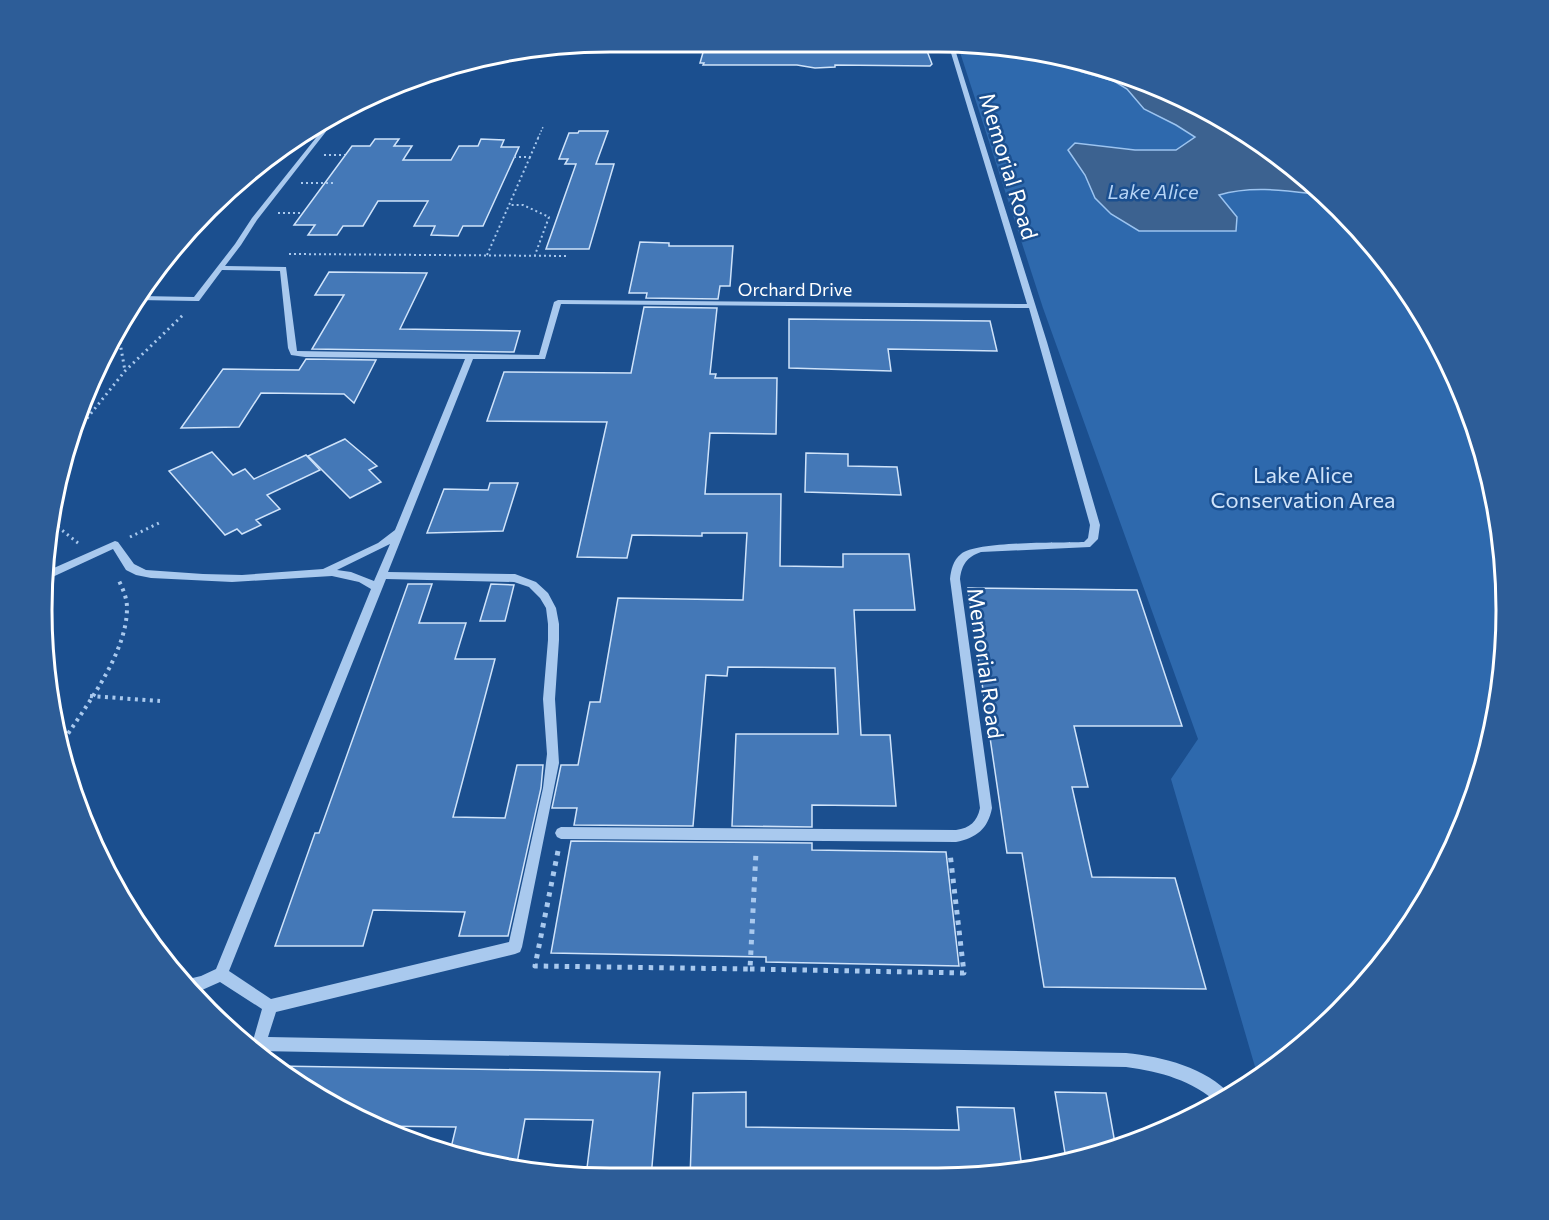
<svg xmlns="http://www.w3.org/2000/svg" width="1549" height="1220" viewBox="0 0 1549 1220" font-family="Commissioner,sans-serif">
<rect width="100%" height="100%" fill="#1b4f8f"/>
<path fill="#2e69ad" d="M957,43H976L1122,72L1285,160L1366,236L1431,326L1477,427L1502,536L1506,647L1488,757L1449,861L1390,956L1314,1037L1258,1077L1171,779L1198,739L1043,308Z"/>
<path fill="#3c6290" stroke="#9cc4f0" stroke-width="1.5" d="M1095,67L1122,72L1285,160L1323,195C1288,191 1253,185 1219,195L1237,217L1236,231H1139L1111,214L1095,198L1085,175L1068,150L1075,143L1135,150H1176L1195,137L1176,125L1144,109L1127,89L1114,81L1082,72Z"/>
<g fill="#4478b7" stroke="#cfe3fa" stroke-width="1.5">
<path d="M706,42L924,43L932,64L930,66L835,65V67L815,68L797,65H703L704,63H700Z"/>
<path d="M579,131H608L596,164H614L589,249H546L576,164H565L568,159H559L569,133H578Z"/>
<path d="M375,139H399L394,146H412L403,160H451L459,146H478L481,139L504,140L501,147H519L483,226H463L458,236L431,235L435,226H414L428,201H378L363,226H343L337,235H308L315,225H294L352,146H370Z"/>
<path d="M640,242L669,243V246H733L730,286H720L718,299L646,298L647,293H629Z"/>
<path d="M329,272L427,273L400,329L520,331L514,352L312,349L344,295H315Z"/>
<path d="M644,307L717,308L710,374H716L715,378H777L776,434L710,433L705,494H781L780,566L843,567V554H909L915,610H854L861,735H890L896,806L812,805V827L732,826L736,734H838L835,668L728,667L727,676L706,675L693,826L574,825L577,808H552L561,765H578L590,702H600L618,598L743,600L747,533H702V536L632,535L627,558L577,557L607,422L487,421L504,372L631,373Z"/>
<path d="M789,319L990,321L997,351L888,349L891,371L789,368Z"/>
<path d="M306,359L376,360L354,403L344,394L261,393L239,427L181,428L223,369L299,370Z"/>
<path d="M345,439L377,466L369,470L381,482L350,498L308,456Z"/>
<path d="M212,452L233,475L245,469L254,479L306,455L320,470L267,495L280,509L256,520L261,525L242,534L237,529L225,535L169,471Z"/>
<path d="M806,453L848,454V466L897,467L901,495L805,492Z"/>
<path d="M490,483H518L503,531L427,533L444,489L488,490Z"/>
<path d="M408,584H432L419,623H466L455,659H495L453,817L505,818L517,765H543L541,788L508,936H459L465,912L373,910L363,946H275L315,833H319L342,769Z"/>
<path d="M491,584L514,585L505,621H480Z"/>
<path d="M968,588L1137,590L1182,726H1074L1088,787H1072L1092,877L1175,878L1206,989L1044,987L1022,853H1007Z"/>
<path d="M571,841L812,843V850L946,852L959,966L766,962V957L551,953Z"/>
<path d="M276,1066L660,1072L651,1178L586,1176L593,1120L525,1119L516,1169L500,1167L450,1152L456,1127L376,1126L294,1082Z"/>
<path d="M746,1092V1127L959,1130L957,1107L1014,1108L1022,1168L976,1177L690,1178L693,1093Z"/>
<path d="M1055,1092L1106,1093L1116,1149L1066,1159Z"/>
</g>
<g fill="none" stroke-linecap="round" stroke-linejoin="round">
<path stroke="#a9c9ee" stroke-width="1.5" stroke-dasharray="1.5 2" stroke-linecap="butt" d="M538,138L543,127"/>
<g stroke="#a9c9ee" stroke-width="2" stroke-dasharray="2 3" stroke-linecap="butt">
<path d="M324,155H345"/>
<path d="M514,157H530L539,136"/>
<path d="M530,157L509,205H523L549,217L535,255"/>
<path d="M301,183H334"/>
<path d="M205,212H216"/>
<path d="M278,213H303"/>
<path d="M289,254L569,256"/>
<path d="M487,255L509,205"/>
<path d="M154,280L259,169"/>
</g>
<g stroke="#a9c9ee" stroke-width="3" stroke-dasharray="2 4" stroke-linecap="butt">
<path d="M120,324L119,337L125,371"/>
<path d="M72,437L125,371L184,314"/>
<path d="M53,523L78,543"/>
<path d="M130,537L159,523"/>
</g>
<g stroke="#a9c9ee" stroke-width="4" stroke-dasharray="3 4.5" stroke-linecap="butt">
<path d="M90,696L160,701"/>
<path d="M60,746C84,708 127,655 127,608C127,598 123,589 119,581"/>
</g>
<g stroke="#a9c9ee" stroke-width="5" stroke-dasharray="4.5 6" stroke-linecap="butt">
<path d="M558,851L535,966L750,969L756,852"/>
<path d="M750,969L964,973L950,853"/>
</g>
<path fill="#a9c9ee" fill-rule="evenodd" d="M948,43H953L1047,342L1100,525L1098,539L1090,547L981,552C967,557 962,564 960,579L992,808C988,829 976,838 956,842L561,839L557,837L555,833L557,829L561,827L956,830C970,828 977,822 980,808L950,579C951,570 953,560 961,554C976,541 1060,543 1084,542L1088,538L1090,525L1029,308L561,304L545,359H473L388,572L515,574L536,582L548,593L556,608L559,624V640L555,699L559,763L522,947L520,952L515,954L276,1012L268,1037L1126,1053C1164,1057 1205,1067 1232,1096L1219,1104C1191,1080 1162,1072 1126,1067L259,1051L252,1044L262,1009L220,982L202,990L191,992L180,981L201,976L216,969L371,589L359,582L332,576L232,582L151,578L136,575L126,570L113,549L46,580L47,571L115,541L118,542L134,564L146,570L203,574L242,575L323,569L378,543L395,530L465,359L305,357L291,355L288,348L280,271L222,270L199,301H196L138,300L141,296L194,297L235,244L252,218L335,114L342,111L257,220L241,245L225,266L286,267L297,351L539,355L554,302L558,300L1027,304ZM390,544L374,581L351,572L337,570ZM386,579L514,582L529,587L540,598L546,608L548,624V640L543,699L547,754L543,788L509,942L271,999L229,971Z"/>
</g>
<g text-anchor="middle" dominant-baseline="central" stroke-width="5" stroke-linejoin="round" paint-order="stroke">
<g font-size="18" fill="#fff" stroke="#1b4f8f">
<text x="795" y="289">Orchard Drive</text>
</g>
<g font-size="20" font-style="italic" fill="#b5d3f5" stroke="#1b4f8f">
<text x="1153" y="191">Lake Alice</text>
</g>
<g font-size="22" fill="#fff" stroke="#1b4f8f">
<text transform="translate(1009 166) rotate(73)">Memorial Road</text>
<text transform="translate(986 663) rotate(82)">Memorial Road</text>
</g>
<g font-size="22" fill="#cfe3fa" stroke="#1b4f8f">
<text x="1303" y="474">Lake Alice<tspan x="1303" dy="25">Conservation Area</tspan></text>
</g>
</g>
<path d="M0 0H1549V1220H0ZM610 52H938A558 558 0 0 1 1496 610V610A558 558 0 0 1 938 1168H610A558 558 0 0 1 52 610V610A558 558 0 0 1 610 52Z" fill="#2d5d98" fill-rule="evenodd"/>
<path fill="none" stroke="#fff" stroke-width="3" d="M610 52H938A558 558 0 0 1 1496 610V610A558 558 0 0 1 938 1168H610A558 558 0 0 1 52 610V610A558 558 0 0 1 610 52Z"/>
</svg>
